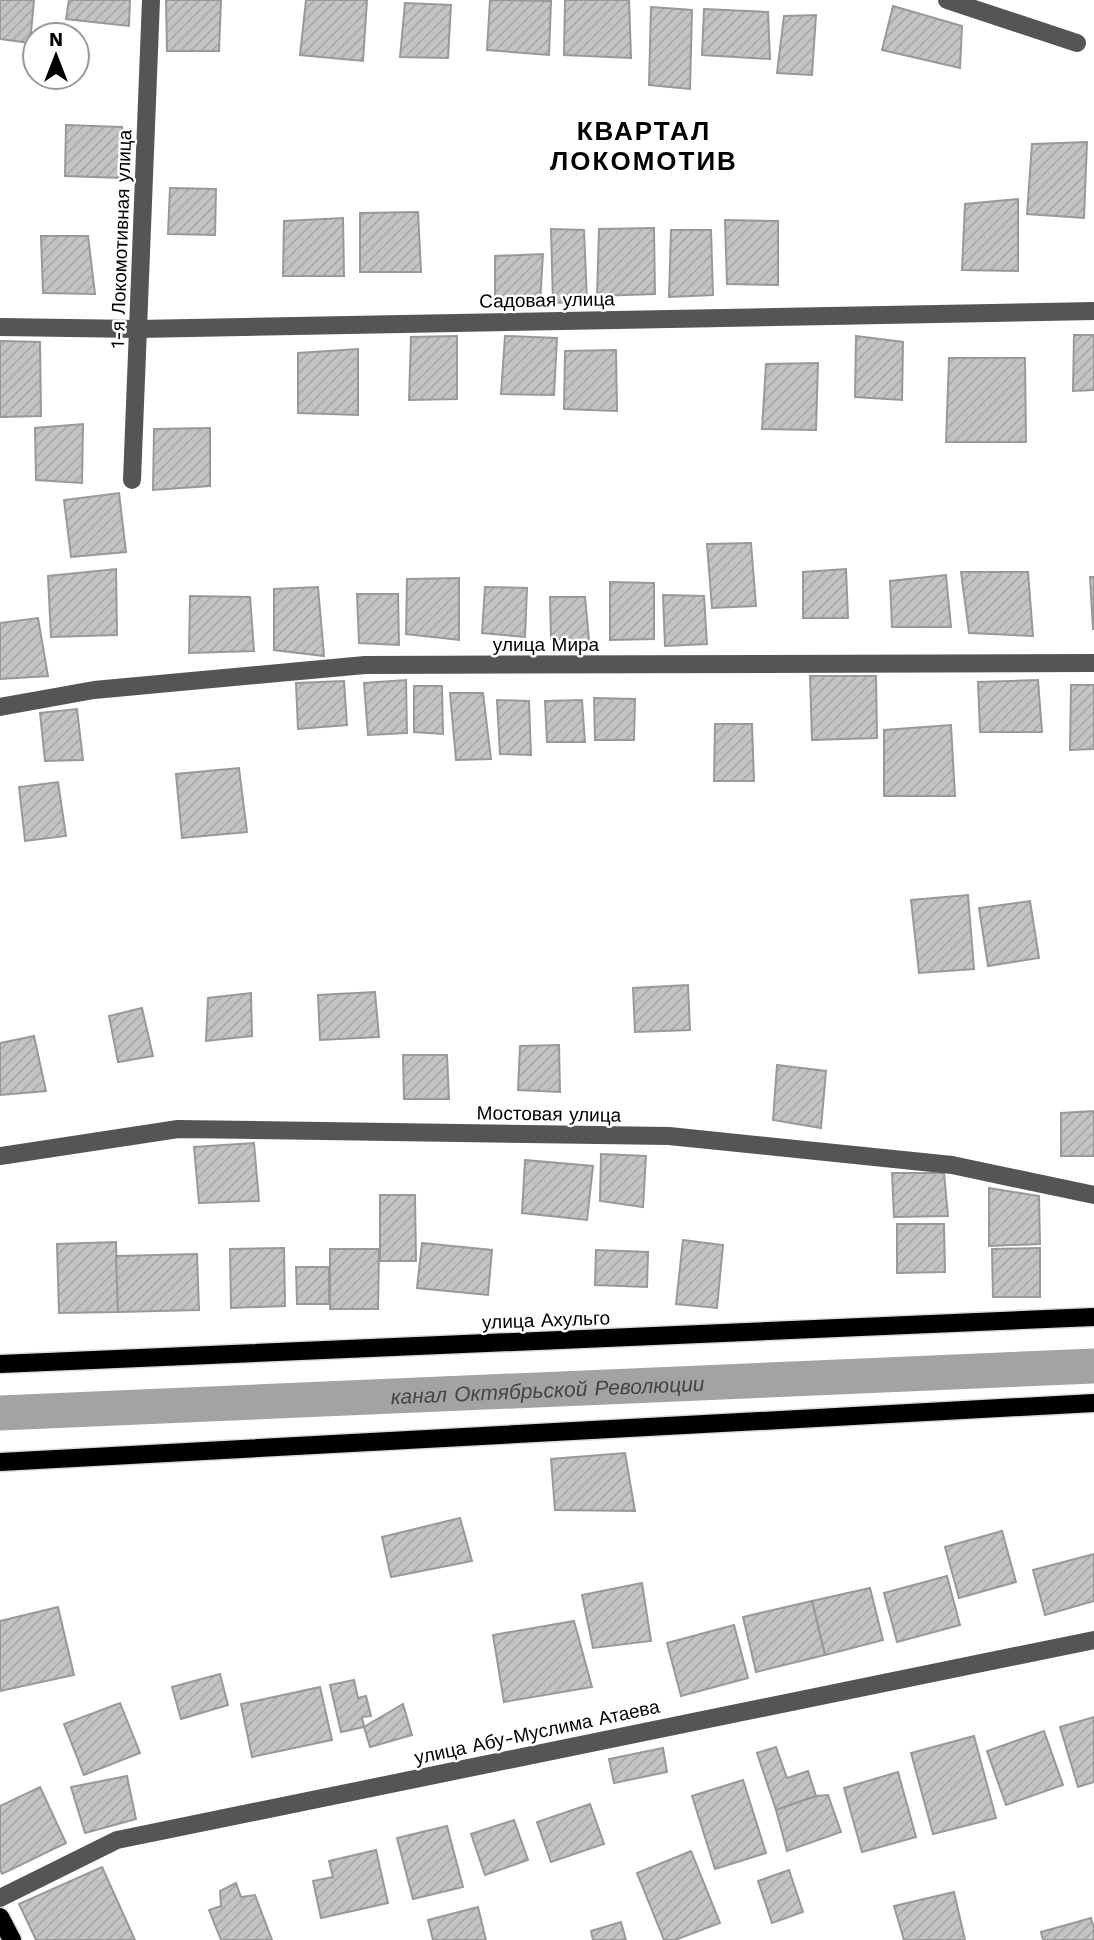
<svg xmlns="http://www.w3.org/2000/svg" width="1094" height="1940" viewBox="0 0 1094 1940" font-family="'Work Sans',sans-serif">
<defs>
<pattern id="building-hatch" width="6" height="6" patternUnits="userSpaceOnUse" patternTransform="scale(1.75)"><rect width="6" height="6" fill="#c4c4c4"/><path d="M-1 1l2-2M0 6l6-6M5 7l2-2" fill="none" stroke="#a7a7a7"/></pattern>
</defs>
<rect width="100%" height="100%" fill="#fff"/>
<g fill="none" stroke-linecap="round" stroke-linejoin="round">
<path stroke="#a3a3a3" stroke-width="35" id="s1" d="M0,1413L1094,1366"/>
</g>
<g fill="url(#building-hatch)" stroke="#999" stroke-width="2">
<path d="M0,0H34L30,43L0,39Z"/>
<path d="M69,0H130L129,26L66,19Z"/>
<path d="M166,0H221L219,51H167Z"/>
<path d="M306,0H367L363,61L300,55Z"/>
<path d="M490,0L551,1L549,55L487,50Z"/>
<path d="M565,0H629L631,58L564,55Z"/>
<path d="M405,3L451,5L448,58L400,57Z"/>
<path d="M893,6L962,26L960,68L882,50Z"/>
<path d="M651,7L692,10L690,89L649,85Z"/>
<path d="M704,9L768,12L770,59L702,55Z"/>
<path d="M816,15L812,75L777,73L784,16Z"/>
<path d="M66,125L122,127L121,178L65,176Z"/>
<path d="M1087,142L1084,218L1027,214L1032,144Z"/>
<path d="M170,188L216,189L215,235L168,234Z"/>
<path d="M1018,199V271L962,270L965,204Z"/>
<path d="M418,212L421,272H360V213Z"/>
<path d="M343,218L344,276H283L284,221Z"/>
<path d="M725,220L778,221V285L727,284Z"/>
<path d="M654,228L655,294L597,296L599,229Z"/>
<path d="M551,229L584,230L587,302L553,303Z"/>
<path d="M671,230H711L713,295L669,297Z"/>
<path d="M41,236H88L95,294L43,293Z"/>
<path d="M543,254L540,303L495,302V256Z"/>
<path d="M1074,335H1094V390L1073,391Z"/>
<path d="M457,336V399L409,400L411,337Z"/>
<path d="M505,336L557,338L554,395L501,394Z"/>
<path d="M856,336L903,342L902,400L855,397Z"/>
<path d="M0,341L40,342L41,416L0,417Z"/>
<path d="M358,349V415L298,413V353Z"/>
<path d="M616,350L617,411L564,409L565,351Z"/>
<path d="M949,358H1025L1026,442H946Z"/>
<path d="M818,363L816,430L762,429L766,364Z"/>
<path d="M83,424L82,483L36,480L35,428Z"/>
<path d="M210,428V486L153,490L154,429Z"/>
<path d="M119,493L126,552L71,557L64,500Z"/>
<path d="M751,543L756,606L712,608L707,544Z"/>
<path d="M116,569L117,635L51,637L48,576Z"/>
<path d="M846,569L848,618H803V572Z"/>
<path d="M961,572H1028L1033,636L969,633Z"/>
<path d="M946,575L951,627H892L890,581Z"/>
<path d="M1090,577H1094V629H1093Z"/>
<path d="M459,578V640L406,634L407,579Z"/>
<path d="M610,582L654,583V639L610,640Z"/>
<path d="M318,587L324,656L274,650V589Z"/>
<path d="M485,587L527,588L525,637L482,633Z"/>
<path d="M357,594H398L399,645L359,643Z"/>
<path d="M663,595L704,596L707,644L665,646Z"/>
<path d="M190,596L250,597L254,651L189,653Z"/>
<path d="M550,597H585L589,640L551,639Z"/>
<path d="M38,618L48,676L0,679V623Z"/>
<path d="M810,676H876L877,738L812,740Z"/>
<path d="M406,680L407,733L368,735L364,683Z"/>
<path d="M1038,680L1042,732H980L978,682Z"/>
<path d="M344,681L347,725L298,729L296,683Z"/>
<path d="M1071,685H1094V749L1070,750Z"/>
<path d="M414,686H442L443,734L414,732Z"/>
<path d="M450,693H483L491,759L456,760Z"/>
<path d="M594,698L635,699L634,740H595Z"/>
<path d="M497,700L529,701L531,755L500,754Z"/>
<path d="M582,700L585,742H547L545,701Z"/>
<path d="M77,709L83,760L45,761L40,713Z"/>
<path d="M715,724H752L754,781H714Z"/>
<path d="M951,725L955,796H884V730Z"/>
<path d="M239,768L247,832L182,838L176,774Z"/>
<path d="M58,782L66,836L25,841L19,787Z"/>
<path d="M968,895L974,969L919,973L911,900Z"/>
<path d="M1030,901L1039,958L988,966L979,908Z"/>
<path d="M688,985L690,1030L635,1032L633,988Z"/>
<path d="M375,992L379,1037L320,1040L318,995Z"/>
<path d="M251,993L252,1036L206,1041L208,998Z"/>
<path d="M142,1008L153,1056L118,1062L109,1016Z"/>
<path d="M34,1036L46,1091L0,1095V1043Z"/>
<path d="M559,1045L560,1092L518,1090L520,1046Z"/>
<path d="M403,1055H447L449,1099H404Z"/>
<path d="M777,1065L826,1071L821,1128L773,1120Z"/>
<path d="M1094,1111V1156H1061V1113Z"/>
<path d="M254,1143L259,1201L199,1203L194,1147Z"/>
<path d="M601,1154L646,1156L643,1207L600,1201Z"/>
<path d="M525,1160L593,1166L587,1220L522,1213Z"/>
<path d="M892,1173H944L948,1216L894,1217Z"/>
<path d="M989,1188L1039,1196L1040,1244L989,1246Z"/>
<path d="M380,1195H415L416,1261H380Z"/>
<path d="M897,1224H944L945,1272L897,1273Z"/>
<path d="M683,1240L723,1245L717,1308L676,1304Z"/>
<path d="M116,1242L118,1312L59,1313L57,1244Z"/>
<path d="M422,1243L492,1250L488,1295L417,1288Z"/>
<path d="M284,1248L285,1306L231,1308L230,1249Z"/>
<path d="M1040,1248V1297H993L992,1249Z"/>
<path d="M330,1249H379L378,1309H330Z"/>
<path d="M596,1250L648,1252L647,1287L595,1285Z"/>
<path d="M197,1254L199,1310L118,1312L116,1256Z"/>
<path d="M296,1267H329V1304H297Z"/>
<path d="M625,1453L635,1511L555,1510L551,1459Z"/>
<path d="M460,1518L472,1561L391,1577L382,1537Z"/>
<path d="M1002,1531L1016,1582L959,1598L945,1547Z"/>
<path d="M1094,1554V1601L1045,1615L1033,1570Z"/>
<path d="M947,1576L960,1625L897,1642L884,1593Z"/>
<path d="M642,1583L651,1641L593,1648L582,1595Z"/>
<path d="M870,1588L883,1640L825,1655L812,1601Z"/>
<path d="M812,1601L825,1655L756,1672L743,1617Z"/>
<path d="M58,1607L74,1675L0,1691V1621Z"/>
<path d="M574,1621L592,1687L504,1702L493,1635Z"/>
<path d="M734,1625L748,1678L681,1696L667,1643Z"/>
<path d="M220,1674L228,1705L181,1719L172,1687Z"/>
<path d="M354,1680L358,1698L366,1696L371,1716L362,1717L364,1727L341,1732L330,1685Z"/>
<path d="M320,1687L332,1740L252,1757L241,1704Z"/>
<path d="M120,1703L140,1753L84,1775L64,1724Z"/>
<path d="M403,1704L412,1735L370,1747L364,1727Z"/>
<path d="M1094,1717V1782L1078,1787L1060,1727Z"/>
<path d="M1044,1731L1063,1785L1006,1805L987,1751Z"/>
<path d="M974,1736L996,1818L933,1834L911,1753Z"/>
<path d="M776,1747L787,1778L808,1771L816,1796L776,1810L757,1753Z"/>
<path d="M663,1748L667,1772L614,1783L609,1759Z"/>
<path d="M898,1772L916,1837L862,1852L844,1788Z"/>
<path d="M127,1776L136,1819L85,1833L71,1787Z"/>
<path d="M743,1780L766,1853L715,1869L692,1796Z"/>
<path d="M40,1787L66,1843L2,1874L0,1869V1806Z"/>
<path d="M828,1795L841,1832L787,1851L776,1810L816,1796Z"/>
<path d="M590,1804L604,1844L551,1862L537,1822Z"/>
<path d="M514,1820L528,1860L485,1875L471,1834Z"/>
<path d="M447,1826L463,1887L413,1899L397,1838Z"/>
<path d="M376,1850L388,1903L321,1918L313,1881L333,1877L329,1861Z"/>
<path d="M691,1851L720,1923L675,1940H664L637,1873Z"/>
<path d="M102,1867L135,1940H36L19,1904Z"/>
<path d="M789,1870L803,1912L772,1923L758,1881Z"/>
<path d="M236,1883L241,1897L255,1895L272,1940H221L209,1910L221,1906L220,1891Z"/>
<path d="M954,1892L965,1940H904L894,1906Z"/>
<path d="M478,1907L486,1940H433L428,1920Z"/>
<path d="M1091,1918L1094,1928V1940H1043L1041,1932Z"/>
<path d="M621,1922L626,1940H593L591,1931Z"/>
</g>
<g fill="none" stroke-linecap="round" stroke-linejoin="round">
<g stroke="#dbdbdb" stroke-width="21">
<g id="major">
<path d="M0,1364L1094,1317"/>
<path d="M0,1462L1094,1403"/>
<path d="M0,1917L12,1940"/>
</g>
</g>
<g stroke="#555" stroke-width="18">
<path d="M947,0L1077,43"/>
<path d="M0,327L138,329L1094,311"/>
<path d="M132,480L151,0"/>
<path d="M0,707L94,690L365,665L1094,663"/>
<path d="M0,1156L178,1129L669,1136L952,1165L1094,1195"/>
<path d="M0,1898L117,1840L1094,1640"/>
</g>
<use href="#major" stroke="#000" stroke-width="18"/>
</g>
<g text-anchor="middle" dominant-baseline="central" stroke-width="5" stroke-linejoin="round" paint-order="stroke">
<g font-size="19" fill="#000" stroke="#fff">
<text transform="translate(121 239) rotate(-88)">1-я Локомотивная улица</text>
<text transform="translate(547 300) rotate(-1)">Садовая улица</text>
<text x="546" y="644">улица Мира</text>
<text transform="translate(549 1114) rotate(1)">Мостовая улица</text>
<text transform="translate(546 1320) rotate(-2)">улица Ахульго</text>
<text transform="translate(537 1732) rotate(-12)">улица Абу-Муслима Атаева</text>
</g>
<g font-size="21" font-style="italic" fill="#444" stroke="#fff">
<text stroke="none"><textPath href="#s1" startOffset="548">канал Октябрьской Революции</textPath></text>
</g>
<g font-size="26" font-weight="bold" letter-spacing="2" fill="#000" stroke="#fff">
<text x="644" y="131">КВАРТАЛ<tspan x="644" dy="30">ЛОКОМОТИВ</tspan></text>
</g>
</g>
<g transform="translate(56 56)"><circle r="33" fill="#ffffff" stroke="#999999" stroke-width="2"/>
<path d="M0-5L12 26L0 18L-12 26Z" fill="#000000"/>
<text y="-10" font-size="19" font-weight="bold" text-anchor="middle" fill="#000000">N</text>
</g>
</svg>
